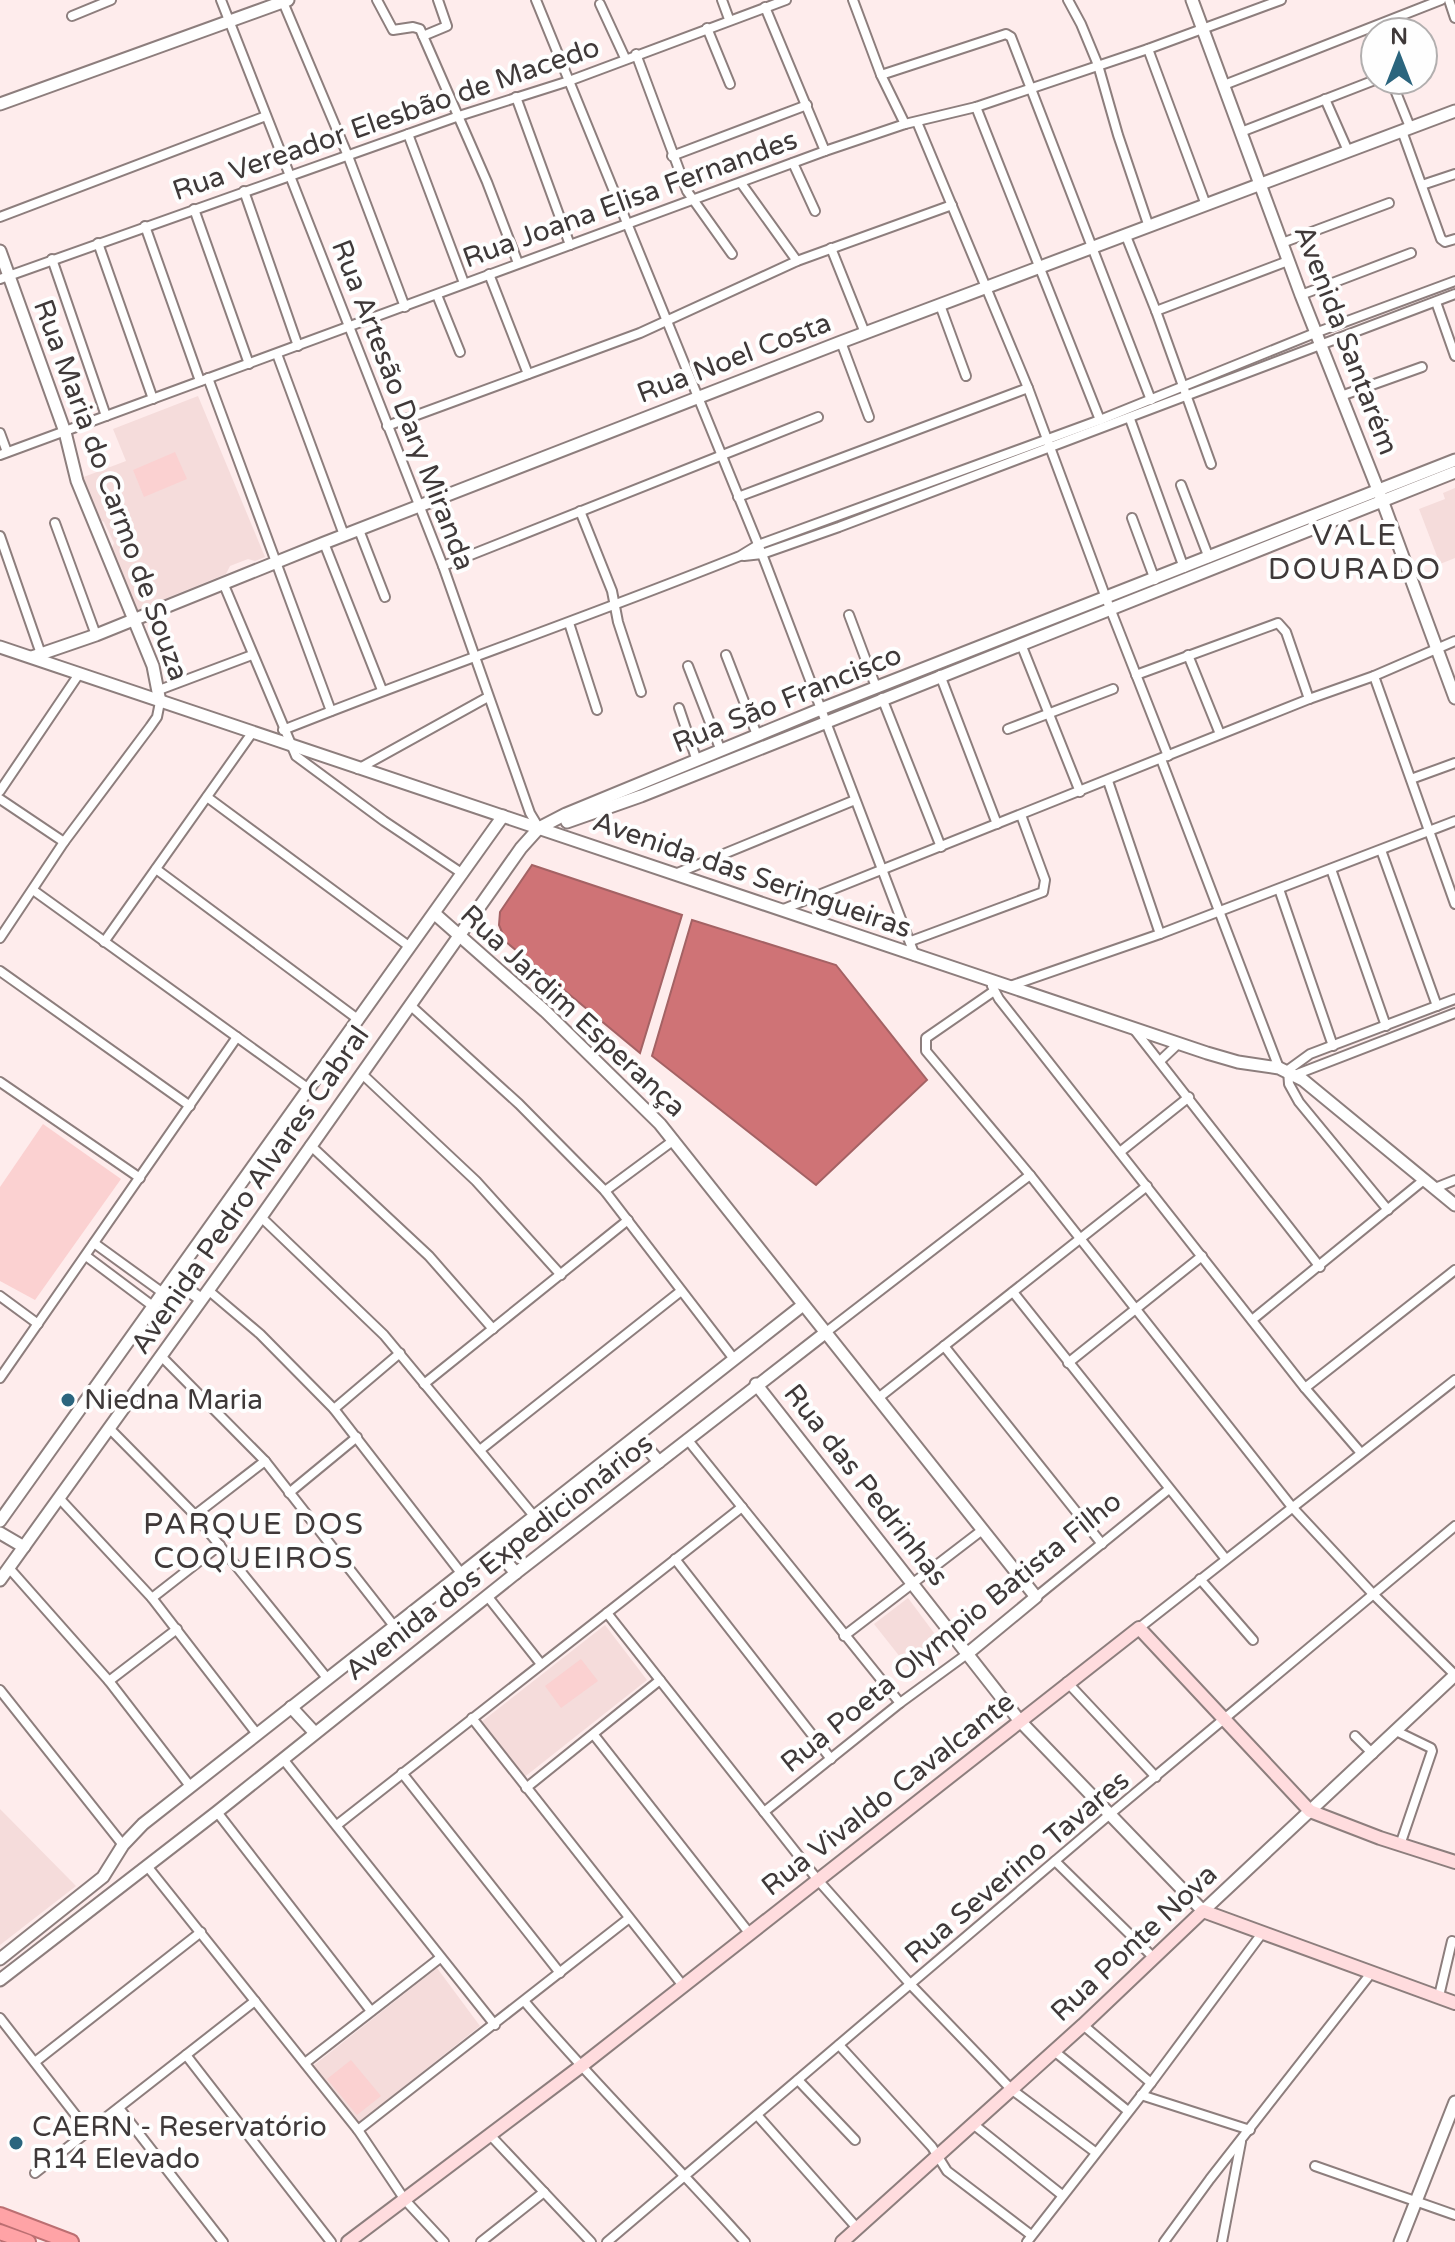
<svg xmlns="http://www.w3.org/2000/svg" width="1455" height="2242" viewBox="0 0 1455 2242" font-family="'Varela Round',sans-serif">
<rect width="100%" height="100%" fill="#feecec"/>
<g fill="#f5dcdb">
<path d="M198,396L265,557L255,561L248,559L230,566L226,574L135,611L111,551L114,543L104,522L97,518L81,478L126,461L113,429Z"/>
<path d="M1455,488V558L1440,564L1419,509L1445,499L1443,493Z"/>
<path d="M908,1598L940,1641L908,1667L874,1624Z"/>
<path d="M605,1625L647,1680L522,1779L480,1723Z"/>
<path d="M0,1809L76,1886L0,1945Z"/>
<path d="M437,1968L480,2026L357,2124L313,2066Z"/>
</g>
<g fill="#fbd1d1">
<path d="M175,452L187,479L144,497L133,470Z"/>
<path d="M43,1124L121,1179L35,1300L0,1281V1187Z"/>
<path d="M581,1659L598,1681L561,1708L545,1686Z"/>
<path d="M351,2060L381,2096L357,2115L327,2079Z"/>
</g>
<g fill="#cf7376" stroke="#a46264" stroke-width="2">
<path d="M532,865L682,915L640,1053L506,942L499,925L500,912Z"/>
<path d="M692,920L836,965L927,1080L816,1185L652,1056Z"/>
</g>
<g fill="none" stroke-linecap="round" stroke-linejoin="round">
<g stroke="#8d7e7d" stroke-width="12">
<g id="minor">
<path d="M221,0L443,566L530,813L539,828"/>
<path d="M377,0L393,30L413,27L420,29L487,182L518,263"/>
<path d="M536,0L762,554L915,956"/>
<path d="M722,0L729,19"/>
<path d="M853,0L881,75L905,124"/>
<path d="M1068,0L1081,24L1098,65L1118,135L1149,227"/>
<path d="M1449,0L1455,18"/>
<path d="M283,2L348,156L405,307"/>
<path d="M600,4L625,58"/>
<path d="M765,7L825,151"/>
<path d="M72,16L111,0"/>
<path d="M707,28L730,84"/>
<path d="M423,36L447,26L438,0"/>
<path d="M1148,49L1206,205"/>
<path d="M636,54L687,191L732,254"/>
<path d="M881,75L1006,34L1011,37L1151,400"/>
<path d="M1391,80L1410,127"/>
<path d="M1224,85L1441,0"/>
<path d="M516,97L570,245"/>
<path d="M1325,99L1348,151"/>
<path d="M976,107L1100,420"/>
<path d="M917,122L1028,388L1106,598L1168,756"/>
<path d="M1402,131L1441,239L1445,242L1455,239"/>
<path d="M1241,132L1375,80"/>
<path d="M408,134L464,283"/>
<path d="M672,156L807,105"/>
<path d="M793,163L815,211"/>
<path d="M741,183L797,261"/>
<path d="M1422,185L1455,174"/>
<path d="M244,191L298,346"/>
<path d="M194,209L249,364"/>
<path d="M0,217L266,116"/>
<path d="M145,226L200,381"/>
<path d="M1126,236L1156,311L1211,464"/>
<path d="M98,243L153,399"/>
<path d="M1282,243L1389,203"/>
<path d="M831,248L865,333"/>
<path d="M52,259L106,416"/>
<path d="M489,274L528,374"/>
<path d="M0,279L459,116L569,81L786,0"/>
<path d="M437,295L460,352"/>
<path d="M1301,295L1411,253"/>
<path d="M1436,302L1455,356"/>
<path d="M940,305L966,376"/>
<path d="M1156,311L1288,261"/>
<path d="M841,342L869,417"/>
<path d="M277,354L344,535"/>
<path d="M208,378L331,711"/>
<path d="M1341,396L1422,367"/>
<path d="M1130,419L1184,568"/>
<path d="M387,426L640,333L797,261L952,205"/>
<path d="M0,433L7,452"/>
<path d="M0,455L825,151L905,124L976,107L1148,49L1281,0"/>
<path d="M1181,485L1209,558"/>
<path d="M738,497L1028,388"/>
<path d="M580,511L612,591L618,622L641,692"/>
<path d="M1132,518L1155,580"/>
<path d="M55,523L96,635"/>
<path d="M359,530L385,597"/>
<path d="M0,536L41,654"/>
<path d="M324,543L382,690"/>
<path d="M744,556L762,554L839,527L1455,294"/>
<path d="M443,566L818,417"/>
<path d="M224,585L296,756L384,821L463,874"/>
<path d="M849,615L876,687"/>
<path d="M569,623L597,710"/>
<path d="M1021,644L1080,792"/>
<path d="M726,655L757,735"/>
<path d="M1188,655L1220,734"/>
<path d="M688,666L721,751"/>
<path d="M940,675L997,824"/>
<path d="M1136,675L1278,623L1286,632L1309,699"/>
<path d="M1374,676L1455,904"/>
<path d="M159,690L252,655"/>
<path d="M882,698L941,847"/>
<path d="M679,708L697,761"/>
<path d="M1008,729L1113,689"/>
<path d="M283,730C434,670 588,617 740,556L758,545L1100,420L1315,333L1455,281"/>
<path d="M1161,759L1279,1068"/>
<path d="M358,769L488,697"/>
<path d="M1411,779L1455,763"/>
<path d="M1108,781L1160,934"/>
<path d="M0,791L79,674"/>
<path d="M207,797L410,947"/>
<path d="M0,799L64,842"/>
<path d="M1381,850L1437,1006"/>
<path d="M156,869L359,1020"/>
<path d="M1331,869L1386,1026"/>
<path d="M675,874L855,800"/>
<path d="M1279,889L1333,1046"/>
<path d="M33,890L309,1089"/>
<path d="M781,910L1309,699L1374,676L1455,641"/>
<path d="M0,938L64,842L150,727L157,717L160,702"/>
<path d="M911,941L1043,892L1045,880L1021,815"/>
<path d="M104,942L252,733"/>
<path d="M0,971L190,1106"/>
<path d="M992,986L999,999L1305,1388L1361,1453"/>
<path d="M1010,986L1160,934L1455,821"/>
<path d="M994,991L926,1038V1051L1030,1175L1292,1507L1373,1594L1455,1675"/>
<path d="M410,1005L519,1104L605,1191L734,1359"/>
<path d="M1133,1028L1320,1267"/>
<path d="M1160,1061L1179,1043"/>
<path d="M361,1073L476,1181L561,1275"/>
<path d="M1292,1076L1455,1013"/>
<path d="M0,1082L140,1178"/>
<path d="M310,1145L429,1256L493,1329"/>
<path d="M1120,1152L1189,1097"/>
<path d="M1435,1188L1455,1180"/>
<path d="M605,1191L674,1140"/>
<path d="M1388,1210L1299,1102L1289,1084L1288,1070L1310,1054L1455,999"/>
<path d="M261,1217L384,1335L534,1516"/>
<path d="M94,1243L163,1293"/>
<path d="M86,1256L154,1307"/>
<path d="M208,1290L260,1334L334,1409L461,1573"/>
<path d="M1013,1292L1225,1558"/>
<path d="M0,1296L38,1324"/>
<path d="M1252,1320L1425,1179"/>
<path d="M825,1333L1030,1175"/>
<path d="M944,1346L1102,1544"/>
<path d="M161,1356L265,1461L394,1626"/>
<path d="M1068,1363L1202,1256"/>
<path d="M0,1378L237,1037"/>
<path d="M424,1384L628,1220"/>
<path d="M1305,1388L1455,1270"/>
<path d="M877,1399L1147,1186"/>
<path d="M334,1409L400,1353"/>
<path d="M110,1429L195,1515L327,1678"/>
<path d="M687,1439L900,1703"/>
<path d="M480,1450L681,1291"/>
<path d="M289,1493L357,1437"/>
<path d="M60,1499L152,1598L257,1734"/>
<path d="M195,1515L265,1461"/>
<path d="M675,1559L831,1759"/>
<path d="M9,1568L109,1681L190,1786"/>
<path d="M1200,1579L1253,1640"/>
<path d="M488,1597L541,1664"/>
<path d="M1036,1597L1169,1489"/>
<path d="M152,1598L220,1545"/>
<path d="M607,1613L817,1879L911,1985L1011,2089L1095,2152"/>
<path d="M1139,1628L1455,1380"/>
<path d="M844,1636L981,1531"/>
<path d="M109,1681L177,1629"/>
<path d="M1067,1682L1156,1777"/>
<path d="M0,1690L123,1845"/>
<path d="M472,1718L684,1987"/>
<path d="M1396,1731L1431,1748L1432,1751L1400,1845"/>
<path d="M594,1735L750,1934"/>
<path d="M1355,1736L1373,1754"/>
<path d="M283,1759L495,2025"/>
<path d="M402,1773L560,1973"/>
<path d="M526,1788L660,1680"/>
<path d="M217,1812L371,2011"/>
<path d="M764,1812L900,1703L967,1654"/>
<path d="M337,1825L742,1507"/>
<path d="M1055,1861L1154,1958"/>
<path d="M147,1866L358,2130L405,2200L444,2242"/>
<path d="M1439,1996L1452,1941"/>
<path d="M525,2002C595,2085 673,2161 745,2242"/>
<path d="M0,2018L88,2131"/>
<path d="M1083,2025L1151,2083"/>
<path d="M839,2045L932,2147L947,2171L1031,2235"/>
<path d="M1054,2051L1128,2111"/>
<path d="M186,2055L331,2242"/>
<path d="M35,2062L201,1932"/>
<path d="M305,2063L440,1958"/>
<path d="M798,2080L855,2140"/>
<path d="M1141,2095L1250,2130"/>
<path d="M119,2108L223,2242"/>
<path d="M757,2115L857,2228"/>
<path d="M973,2124L1062,2195"/>
<path d="M358,2130L628,1919"/>
<path d="M491,2136L591,2242"/>
<path d="M1315,2166L1455,2215"/>
<path d="M35,2173L255,2001"/>
<path d="M481,2242L544,2192"/>
<path d="M607,2242L1109,1815L1455,1526"/>
<path d="M1027,2242L1151,2083L1263,1932"/>
<path d="M1164,2242L1210,2179L1372,1972"/>
<path d="M1222,2242L1241,2142"/>
</g>
</g>
<g stroke="#8d7e7d" stroke-width="15">
<g id="tertiary">
<path d="M1192,0L1301,295L1382,500L1455,698"/>
<path d="M0,104L288,0"/>
<path d="M0,251L65,432L77,481L153,666L160,702"/>
<path d="M0,647L1207,1053L1238,1062L1279,1068L1303,1080L1455,1205"/>
<path d="M32,657L96,635L324,543L841,342L1455,111"/>
<path d="M567,822L641,796L1455,472"/>
<path d="M435,914L545,1011L660,1124L1036,1597L967,1654"/>
<path d="M173,1280L201,1299"/>
<path d="M756,1384L1019,1720L1203,1911L1455,1675"/>
<path d="M637,1436L659,1462"/>
<path d="M0,1521L503,816"/>
<path d="M0,1533L24,1547"/>
<path d="M494,1548L516,1573"/>
<path d="M0,1580L261,1217L521,848L539,828L566,814L821,709L1455,460"/>
<path d="M291,1707L315,1733"/>
<path d="M0,1959L103,1877L123,1845L143,1824L803,1305"/>
<path d="M0,1980L217,1812L516,1573L825,1333"/>
<path d="M1400,2242L1455,2102"/>
</g>
</g>
<g stroke="#8d7e7d" stroke-width="16">
<g id="secondary">
<path d="M348,2242L580,2067L1139,1628L1310,1811L1380,1838L1455,1862"/>
<path d="M842,2242L1083,2025L1203,1911L1455,2003"/>
</g>
</g>
<g stroke="#bc6f72" stroke-width="18">
<g id="trunk">
<path d="M0,2215L71,2242"/>
<path d="M0,2232L28,2242"/>
</g>
</g>
<use href="#minor" stroke="#fff" stroke-width="8"/>
<use href="#tertiary" stroke="#fff" stroke-width="11"/>
<use href="#secondary" stroke="#ffdcde" stroke-width="12"/>
<use href="#trunk" stroke="#ffa3a6" stroke-width="14"/>
</g>
<g fill="#2b657e" stroke="#fefefe" stroke-width="3">
<circle cx="68" cy="1400" r="8"/>
<circle cx="16" cy="2143" r="8"/>
</g>
<g text-anchor="middle" dominant-baseline="central" stroke-width="8" stroke-linejoin="round" paint-order="stroke">
<g font-size="28" fill="#3f3939" stroke="#fefefe">
<text transform="translate(386 119) rotate(-19)">Rua Vereador Elesbão de Macedo</text>
<text transform="translate(630 199) rotate(-20)">Rua Joana Elisa Fernandes</text>
<text transform="translate(1346 340) rotate(69)">Avenida Santarém</text>
<text transform="translate(734 358) rotate(-21)">Rua Noel Costa</text>
<text transform="translate(403 405) rotate(69)">Rua Artesão Dary Miranda</text>
<text transform="translate(111 490) rotate(70)">Rua Maria do Carmo de Souza</text>
<text transform="translate(787 699) rotate(-22)">Rua São Francisco</text>
<text transform="translate(752 875) rotate(19)">Avenida das Seringueiras</text>
<text transform="translate(573 1011) rotate(43)">Rua Jardim Esperança</text>
<text transform="translate(250 1190) rotate(-55)">Avenida Pedro Alvares Cabral</text>
<text transform="translate(866 1485) rotate(52)">Rua das Pedrinhas</text>
<text transform="translate(499 1557) rotate(-38)">Avenida dos Expedicionários</text>
<text transform="translate(951 1632) rotate(-39)">Rua Poeta Olympio Batista Filho</text>
<text transform="translate(888 1794) rotate(-38)">Rua Vivaldo Cavalcante</text>
<text transform="translate(1017 1867) rotate(-40)">Rua Severino Tavares</text>
<text transform="translate(1134 1943) rotate(-43)">Rua Ponte Nova</text>
</g>
<g font-size="28" fill="#3f3939" stroke="#fefefe" text-anchor="start">
<text x="84" y="1400">Niedna Maria</text>
<text x="32" y="2127">CAERN - Reservatório<tspan x="32" dy="32">R14 Elevado</tspan></text>
</g>
<g font-size="30" letter-spacing="2" fill="#3f3939" stroke="#fefefe">
<text x="1355" y="535">VALE<tspan x="1355" dy="34">DOURADO</tspan></text>
<text x="254" y="1524">PARQUE DOS<tspan x="254" dy="34">COQUEIROS</tspan></text>
</g>
</g>
<g transform="translate(1399 56)"><circle r="38" fill="#fefefe" stroke="#b2afaf" stroke-width="2"/>
<path d="M0-6L14 30L0 20L-14 30Z" fill="#2b657e"/>
<text y="-12" font-size="22" font-weight="bold" text-anchor="middle" fill="#3f3939">N</text>
</g>
</svg>
